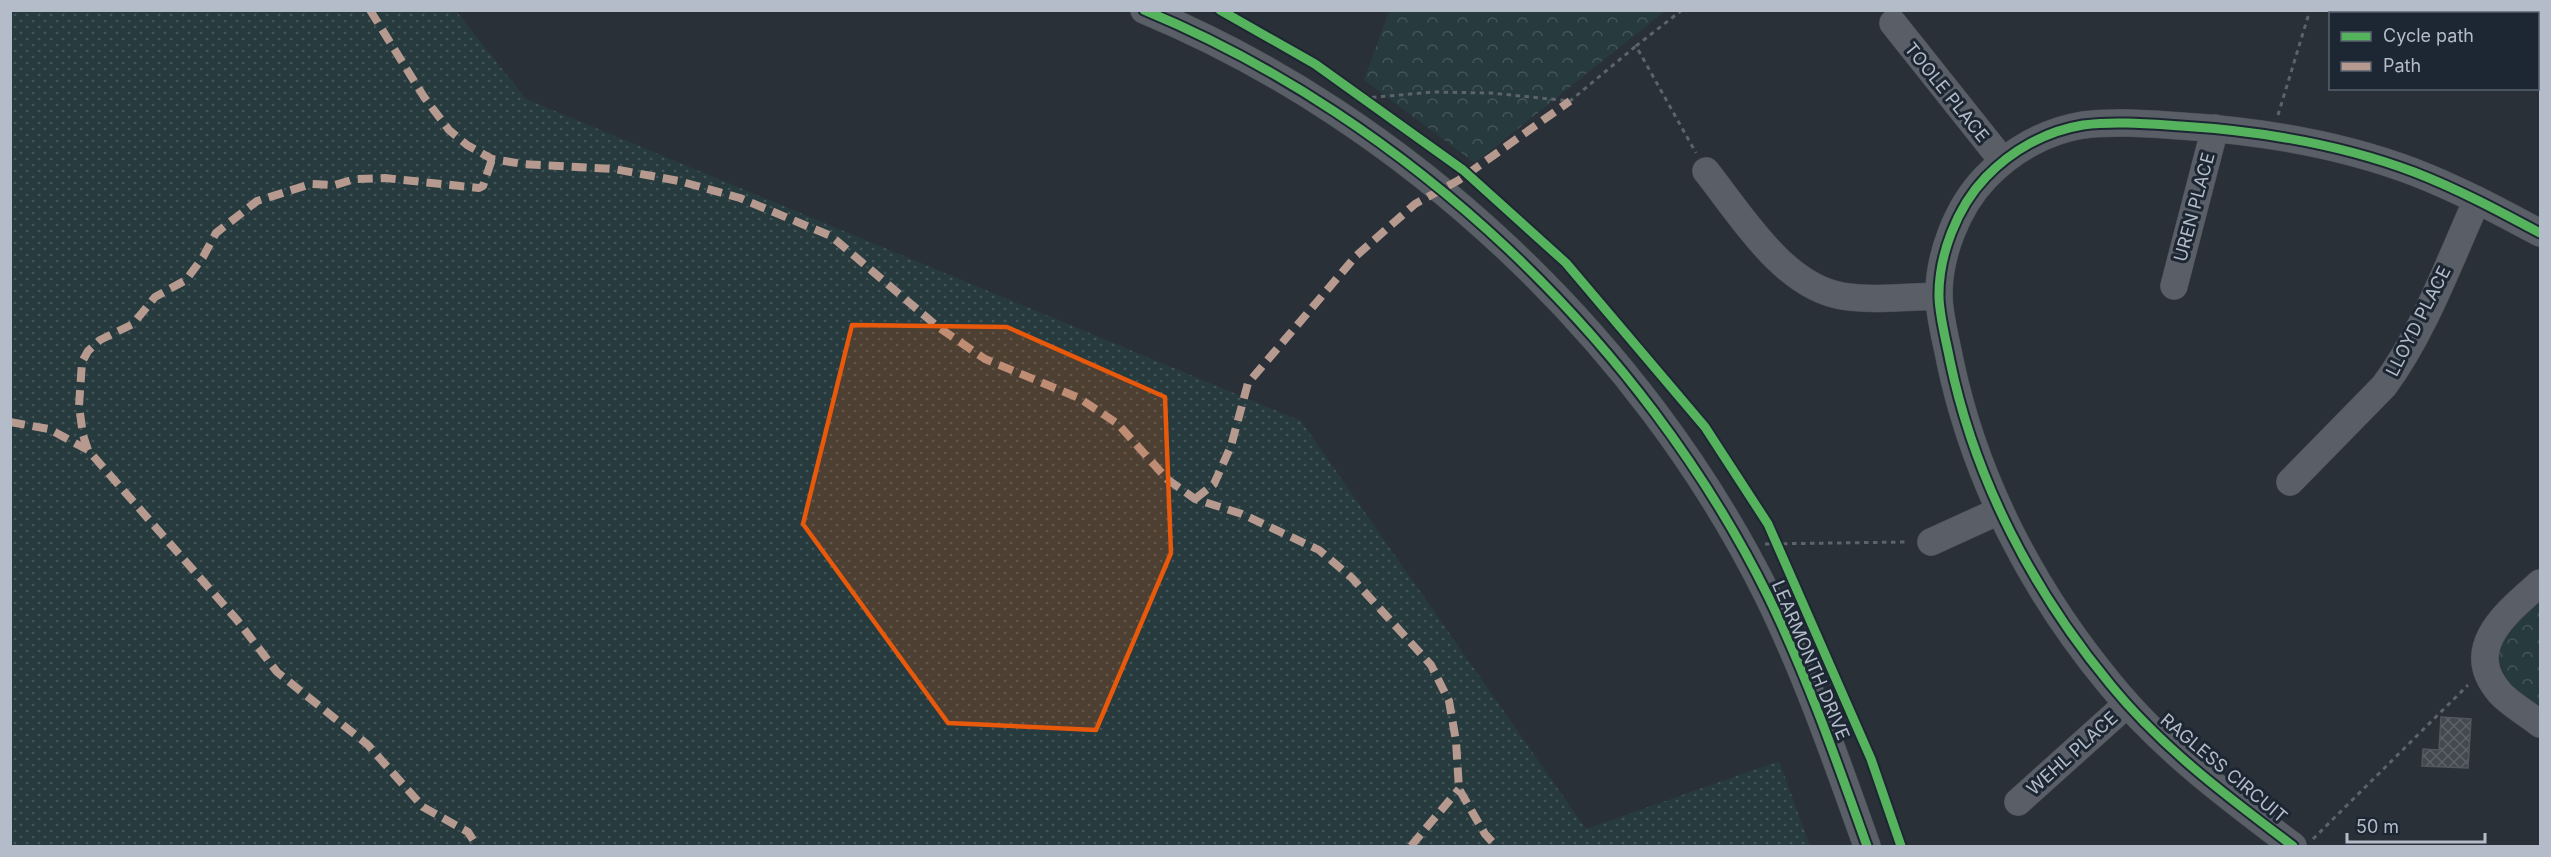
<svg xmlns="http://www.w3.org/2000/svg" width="2551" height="857" viewBox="0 0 2551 857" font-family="Inter,sans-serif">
<defs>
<pattern id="grass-dots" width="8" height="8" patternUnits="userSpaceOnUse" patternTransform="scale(1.5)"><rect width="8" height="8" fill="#273a3e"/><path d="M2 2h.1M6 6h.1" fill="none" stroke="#445559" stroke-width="1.8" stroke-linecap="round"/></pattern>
<pattern id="park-crowns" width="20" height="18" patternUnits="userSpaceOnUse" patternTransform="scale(1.5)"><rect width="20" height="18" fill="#273a3e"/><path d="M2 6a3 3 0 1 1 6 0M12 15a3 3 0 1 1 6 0" fill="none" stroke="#445559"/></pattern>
<pattern id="building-cross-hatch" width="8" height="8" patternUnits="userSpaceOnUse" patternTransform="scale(1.5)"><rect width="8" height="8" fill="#444950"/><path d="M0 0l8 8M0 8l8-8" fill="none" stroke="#5d6168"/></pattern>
</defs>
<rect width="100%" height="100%" fill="#2a3038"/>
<path fill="url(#grass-dots)" d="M10,11H456L526,99L1301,421L1586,829L1779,761L1810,846H11Z"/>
<g fill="url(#park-crowns)">
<path d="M1389,11V10L1665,11L1475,163L1364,80Z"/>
<path d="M2540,594V712C2512,691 2506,683 2495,649L2504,628Z"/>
</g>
<path fill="url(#building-cross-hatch)" stroke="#52575f" stroke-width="1.5" d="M2441,717L2471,719L2468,768L2422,766L2423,749L2439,750Z"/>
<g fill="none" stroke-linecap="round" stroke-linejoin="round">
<g stroke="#484c53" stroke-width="28">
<g id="minor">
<path d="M1144,10C1407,119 1642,341 1768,596C1807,676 1837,762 1867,846"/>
<path d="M1893,23L2002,160"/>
<path d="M1706,171C1741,215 1783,286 1842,296C1874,301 1908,297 1939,296"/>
<path d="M2174,286L2215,128"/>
<path d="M2290,482L2384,386C2423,334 2450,260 2477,200"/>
<path d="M1931,542L1999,511"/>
<path d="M2540,583C2509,611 2460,647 2500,693C2511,705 2528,714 2540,724"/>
<path d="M2018,802L2127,704"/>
<path d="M2293,846C2228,797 2162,748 2110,684C2033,591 1975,480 1950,361C1946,340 1940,319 1939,298C1938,256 1957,207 1986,177C2012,150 2046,131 2083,125C2115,121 2149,124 2181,126C2261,131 2340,144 2414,172C2458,189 2499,211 2540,233"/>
</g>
</g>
<g stroke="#5d636a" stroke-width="3" stroke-dasharray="4.5 4.5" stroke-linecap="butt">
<path d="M1682,10L1636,46L1696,153"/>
<path d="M1354,99L1433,92L1491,93L1570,101L1636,46"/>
<path d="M2278,115L2310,10"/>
<path d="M1765,544L1908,542"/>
<path d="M2313,839L2468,685"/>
</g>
<use href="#minor" stroke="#5a5e66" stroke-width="27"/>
<g stroke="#b69a8f" stroke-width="8" stroke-dasharray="15 8" stroke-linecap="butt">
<path d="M370,10L424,97L449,130L467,145L492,159L523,164L614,169L679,181L740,198L831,236L938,327L985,359L1079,398L1118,424L1167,479L1195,499L1242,514L1319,550L1352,578L1431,665L1449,701L1456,741L1459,789L1485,834L1496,846"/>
<path d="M10,422L49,429L88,450L237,620L277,672L368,745L423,807L468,832L477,846"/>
<path d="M88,450L83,435L79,406L82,362L88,351L100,340L133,324L155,297L186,280L203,257L216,233L257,201L311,184L335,185L355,179L385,178L479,188L483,186L492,159"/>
<path d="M1195,499L1214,484L1231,446L1248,383L1356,256L1415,204L1459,180L1570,101"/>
<path d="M1411,846L1459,789"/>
</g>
<g stroke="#1d2633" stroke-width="13">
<g id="cycleway">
<path d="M1144,10C1407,119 1642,341 1768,596C1807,676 1837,762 1867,846"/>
<path d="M1220,10L1315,64L1463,170L1566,263L1705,427L1768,524L1871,759L1901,846"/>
<path d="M2293,846C2228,797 2162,748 2110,684C2033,591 1975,480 1950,361C1946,340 1940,319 1939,298C1938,256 1957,207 1986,177C2012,150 2046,131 2083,125C2115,121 2149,124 2181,126C2261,131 2340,144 2414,172C2458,189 2499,211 2540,233"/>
</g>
</g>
<use href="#cycleway" stroke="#56b35d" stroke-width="9"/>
</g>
<path fill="#e8590c" fill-opacity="0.2" stroke="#e8590c" stroke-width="4.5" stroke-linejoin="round" d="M852,325L1007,327L1165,397L1171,553L1096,730L948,723L803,524Z"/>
<g text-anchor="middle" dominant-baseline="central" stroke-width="6" stroke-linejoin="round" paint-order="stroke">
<g font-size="18" fill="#b4bcc9" stroke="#1d2633">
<text transform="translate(1947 92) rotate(51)">TOOLE PLACE</text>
<text transform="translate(2194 207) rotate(-75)">UREN PLACE</text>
<text transform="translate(2418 321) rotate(-63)">LLOYD PLACE</text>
<text transform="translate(1811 660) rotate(67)">LEARMONTH DRIVE</text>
<text transform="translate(2072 753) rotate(-42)">WEHL PLACE</text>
<text transform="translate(2224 768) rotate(40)">RAGLESS CIRCUIT</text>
</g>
</g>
<rect width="2551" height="857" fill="none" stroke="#b4bcc9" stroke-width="24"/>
<rect x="2329" y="12" width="210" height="78" fill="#1d2633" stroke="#59626f" stroke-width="1.5"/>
<rect x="2341" y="32" width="30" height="9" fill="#56b35d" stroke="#59626f" stroke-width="1.5"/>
<text x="2383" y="42" font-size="18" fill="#b4bcc9">Cycle path</text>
<rect x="2341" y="62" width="30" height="9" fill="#b69a8f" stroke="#59626f" stroke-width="1.5"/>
<text x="2383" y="72" font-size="18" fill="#b4bcc9">Path</text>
<path d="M2347 833v9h138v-9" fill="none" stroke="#b4bcc9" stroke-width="3"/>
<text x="2356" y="833" font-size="18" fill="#b4bcc9" stroke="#1d2633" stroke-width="4.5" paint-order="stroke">50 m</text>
</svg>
